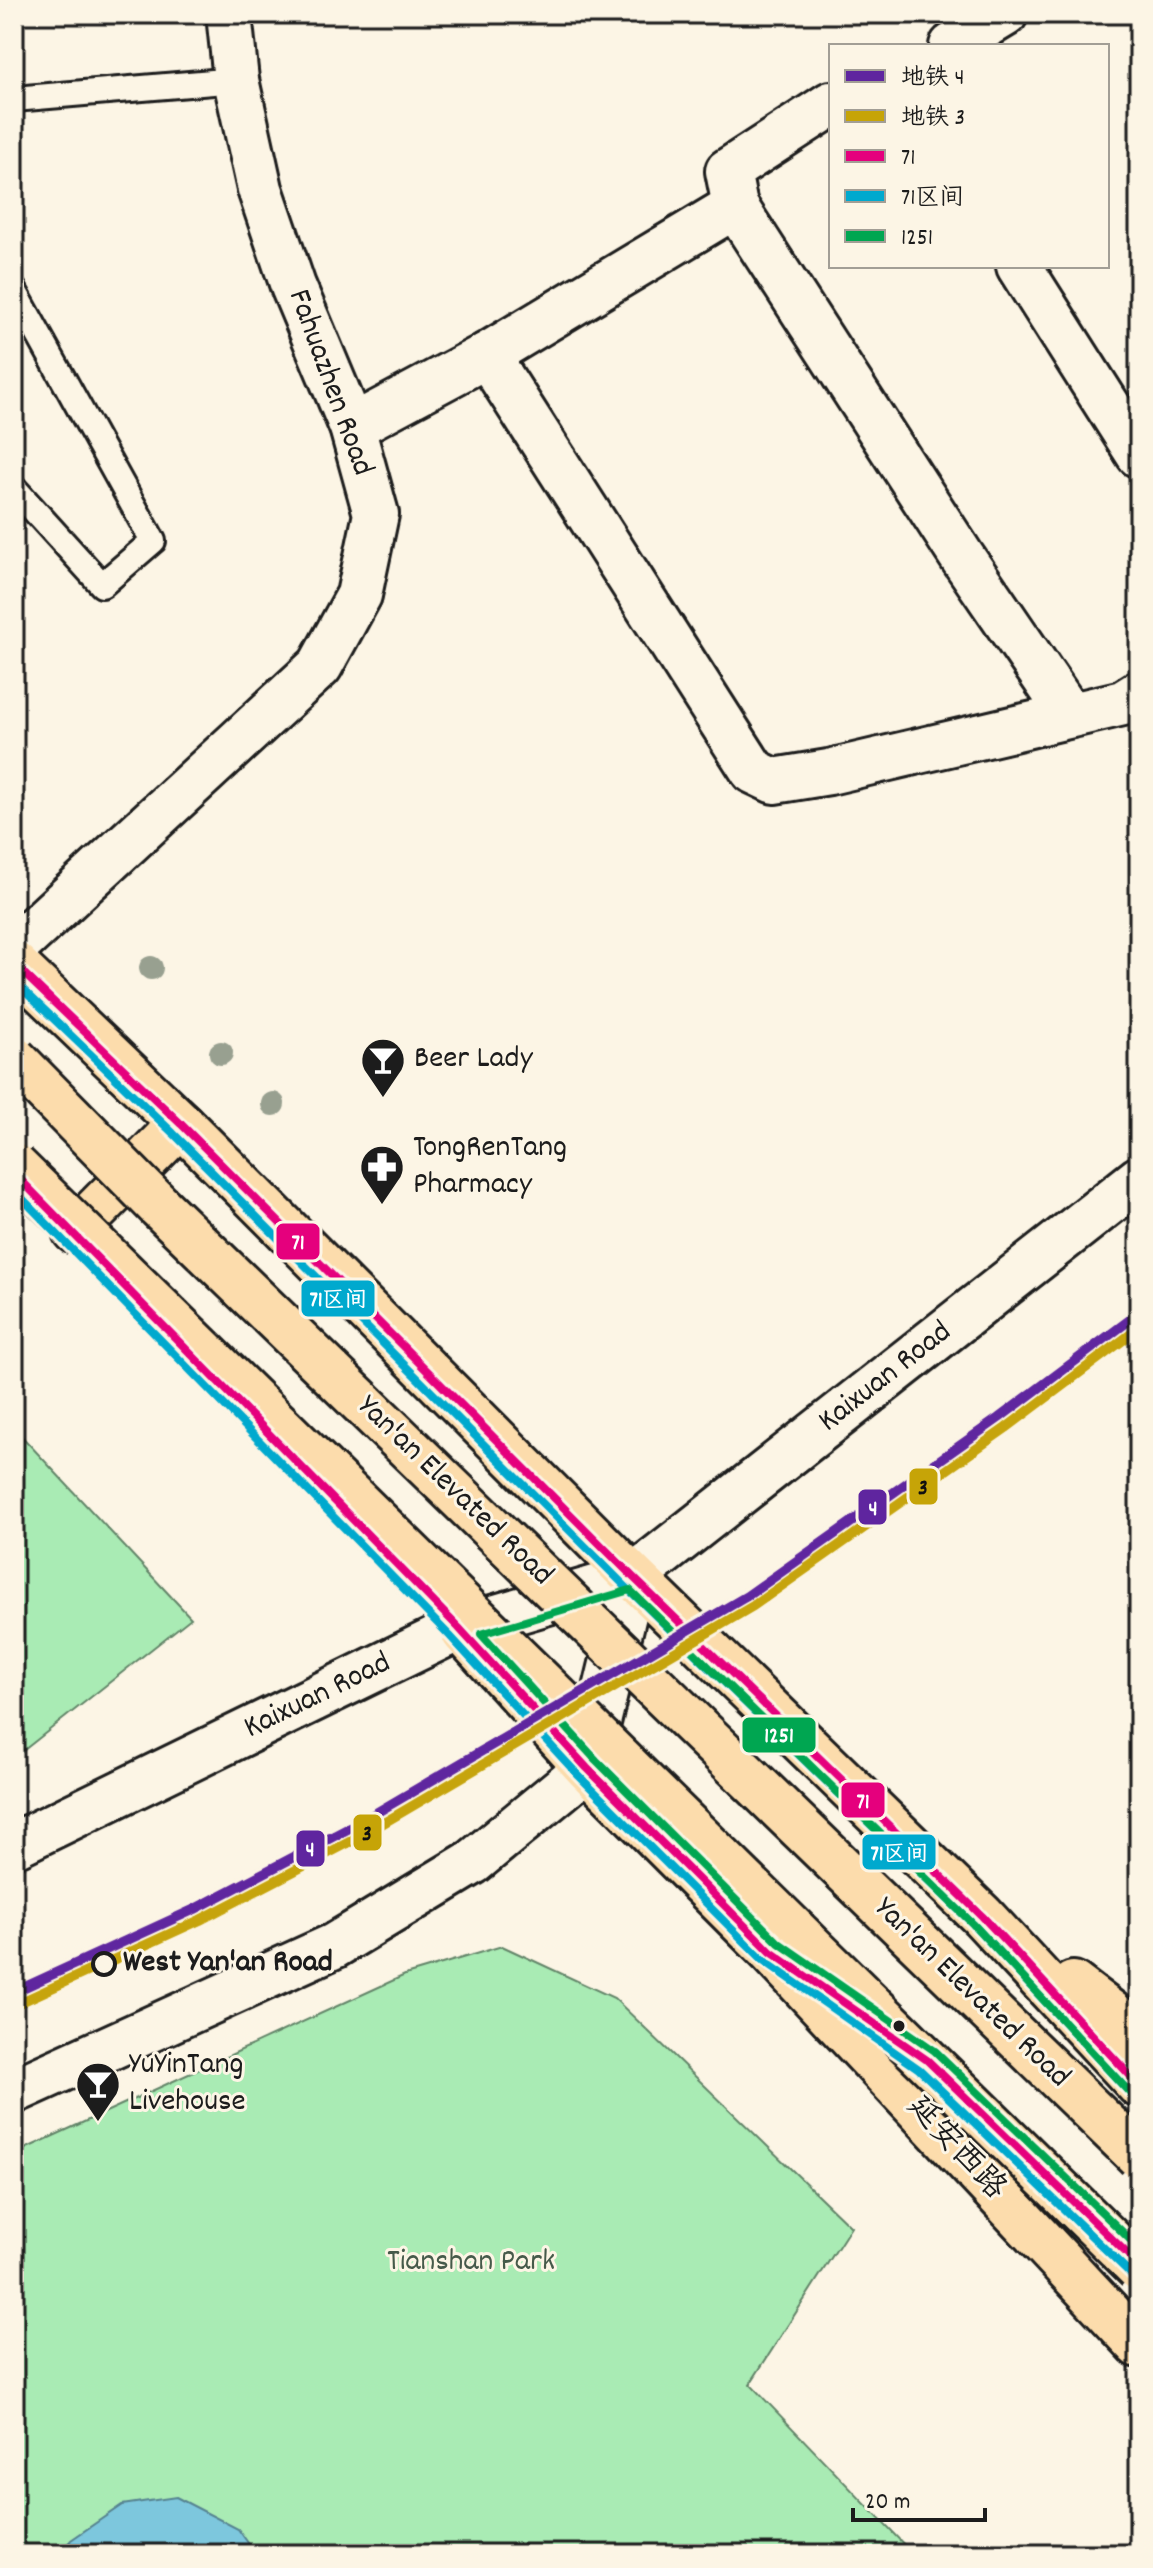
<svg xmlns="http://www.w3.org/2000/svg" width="1153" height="2568" viewBox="0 0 1153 2568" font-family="Dekko,'LXGW WenKai TC',sans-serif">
<rect width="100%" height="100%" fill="#fcf5e5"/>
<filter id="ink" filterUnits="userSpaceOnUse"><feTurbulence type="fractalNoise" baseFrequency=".0125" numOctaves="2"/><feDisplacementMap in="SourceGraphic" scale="16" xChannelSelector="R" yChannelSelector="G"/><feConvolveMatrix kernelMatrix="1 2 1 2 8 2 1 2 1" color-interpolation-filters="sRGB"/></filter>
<g filter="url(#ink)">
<g fill="#a9ebb4" stroke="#628468" stroke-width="2">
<path d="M14,1428L191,1618L14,1758Z"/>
<path d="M502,1946L614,1998L851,2227L750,2384L913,2554H14V2154L405,1975Z"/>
</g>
<path fill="#7dc7dd" stroke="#568390" stroke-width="2" d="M176,2497L238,2529L256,2554H59L71,2540L122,2505Z"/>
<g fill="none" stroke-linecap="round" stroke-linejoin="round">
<g stroke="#1c1c1c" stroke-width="30">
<g id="lane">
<path d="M14,99L236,80"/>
<path d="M14,290L153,541L102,585L14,488"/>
</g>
</g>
<g stroke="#1c1c1c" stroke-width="50">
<g id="street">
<path d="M952,46L1005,14"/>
<path d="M735,206L728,171L831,104"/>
<path d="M1019,266L1139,455"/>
<path d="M352,427L487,355"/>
<path d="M1070,715L962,557L735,206L487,355L753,771L774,781L829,772L1123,703L1139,693"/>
<path d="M14,948L320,666L359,595L376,514L352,427L293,286L260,189L236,80L229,14"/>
</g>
</g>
<g stroke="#1c1c1c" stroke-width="50">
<g id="secondary">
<path d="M14,1845L459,1628L633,1577L1139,1179"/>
<path d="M14,2091L334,1946L473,1862L587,1768L633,1577"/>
</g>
</g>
<g stroke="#1c1c1c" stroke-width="50">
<g id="primary">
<path d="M14,964L181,1124L633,1577L982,1916L1139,2085"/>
<path d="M75,1231L181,1124"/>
<path d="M464,1633L587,1768L771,1952L1139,2345"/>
<path d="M1073,1984L1139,2034"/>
</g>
</g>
<use href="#lane" stroke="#fcf5e5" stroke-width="24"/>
<use href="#street" stroke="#fcf5e5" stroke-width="44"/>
<use href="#secondary" stroke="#fcf5e5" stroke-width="44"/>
<use href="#primary" stroke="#fcdcac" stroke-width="44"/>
<g stroke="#1c1c1c" stroke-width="50" stroke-linecap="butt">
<g id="highway-bridge">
<path d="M14,1059L160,1207L1139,2156"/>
<path d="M14,1166L1139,2268"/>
</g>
</g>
<use href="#highway-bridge" stroke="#fcdcac" stroke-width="44"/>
<g stroke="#fcf5e5" stroke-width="14">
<g id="bus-1">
<path d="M14,964L181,1124L633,1577L982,1916L1139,2085"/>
<path d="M14,1173L459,1628L587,1768L771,1952L927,2060L1139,2265"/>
</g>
</g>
<g stroke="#fcf5e5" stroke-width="14">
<g id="bus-2">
<path d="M14,981L173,1133L625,1586L973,1924L1130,2093"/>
<path d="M14,1190L450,1636L579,1776L763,1960L919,2069L1131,2274"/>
</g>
</g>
<g stroke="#fcf5e5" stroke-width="14">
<path id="bus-3" d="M1130,2093L973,1924L630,1590L481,1634L596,1760L779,1943L935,2051L1139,2248"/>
</g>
<use href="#bus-1" stroke="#e5007d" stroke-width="8"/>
<use href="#bus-2" stroke="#00a9ce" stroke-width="8"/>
<use href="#bus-3" stroke="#00a651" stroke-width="8"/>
<g stroke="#fcf5e5" stroke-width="16">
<path id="metro-1" d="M14,1992L195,1909L357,1824L747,1596L999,1418L1139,1313"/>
</g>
<g stroke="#fcf5e5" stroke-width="16">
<path id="metro-2" d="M19,2003L200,1920L363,1835L753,1606L1006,1428L1139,1328"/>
</g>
<use href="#metro-1" stroke="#5f259f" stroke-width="10"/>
<use href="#metro-2" stroke="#c6a407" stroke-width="10"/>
</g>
<g fill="#98a090">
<circle cx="151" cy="968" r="12"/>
<circle cx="221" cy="1053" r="12"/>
<circle cx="273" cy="1104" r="12"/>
</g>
</g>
<defs>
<g id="bar-pin" transform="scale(2.3)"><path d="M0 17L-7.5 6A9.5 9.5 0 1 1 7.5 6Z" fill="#1c1c1c" stroke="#fcf5e5"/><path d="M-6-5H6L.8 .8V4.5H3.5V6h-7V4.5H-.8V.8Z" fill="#fff"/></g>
<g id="pharmacy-pin" transform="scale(2.3)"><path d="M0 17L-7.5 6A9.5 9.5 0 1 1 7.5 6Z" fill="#1c1c1c" stroke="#fcf5e5"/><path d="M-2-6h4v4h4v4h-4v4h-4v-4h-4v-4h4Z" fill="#fff"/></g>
</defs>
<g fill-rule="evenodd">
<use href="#bar-pin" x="383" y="1060"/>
<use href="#pharmacy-pin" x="382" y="1167"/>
<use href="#bar-pin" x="98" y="2084"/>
</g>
<circle fill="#fcf5e5" stroke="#1c1c1c" stroke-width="4" cx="104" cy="1964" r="11"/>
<circle fill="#1c1c1c" stroke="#fcf5e5" stroke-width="3" cx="899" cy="2026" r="7"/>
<g text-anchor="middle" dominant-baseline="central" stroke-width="6" stroke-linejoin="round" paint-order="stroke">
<g font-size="32" fill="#1c1c1c" stroke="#fcf5e5">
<text transform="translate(329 383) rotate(70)">Fahuazhen Road</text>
<text transform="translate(886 1378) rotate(-38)">Kaixuan Road</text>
<text transform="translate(454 1492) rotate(44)">Yan'an Elevated Road</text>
<text transform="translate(318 1697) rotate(-26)">Kaixuan Road</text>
<text transform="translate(971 1994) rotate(44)">Yan'an Elevated Road</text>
<text transform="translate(955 2149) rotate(47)">延安西路</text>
</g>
<g font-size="32" fill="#1c1c1c" stroke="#fcf5e5" text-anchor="start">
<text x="414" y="1060">Beer Lady</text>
<text x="413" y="1149">TongRenTang<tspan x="413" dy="37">Pharmacy</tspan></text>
<text x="129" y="2066">YuYinTang<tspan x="129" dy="37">Livehouse</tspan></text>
</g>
<g font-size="32" font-weight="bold" fill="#1c1c1c" stroke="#fcf5e5" text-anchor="start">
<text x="123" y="1964">West Yan'an Road</text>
</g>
<g font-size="32" fill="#465a4a" stroke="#fcf5e5">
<text x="471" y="2263">Tianshan Park</text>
</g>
</g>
<g stroke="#fcf5e5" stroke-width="3">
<rect x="275" y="1222" width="46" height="39" rx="8" fill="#e5007d"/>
<rect x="300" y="1279" width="76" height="39" rx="8" fill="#00a9ce"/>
<rect x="908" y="1467" width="31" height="39" rx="8" fill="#c6a407"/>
<rect x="857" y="1488" width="31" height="38" rx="8" fill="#5f259f"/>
<rect x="741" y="1716" width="76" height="38" rx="8" fill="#00a651"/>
<rect x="840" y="1781" width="46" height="38" rx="8" fill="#e5007d"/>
<rect x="352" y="1813" width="31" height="39" rx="8" fill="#c6a407"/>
<rect x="295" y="1829" width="31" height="39" rx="8" fill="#5f259f"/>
<rect x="861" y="1833" width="76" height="38" rx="8" fill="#00a9ce"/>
</g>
<g font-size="22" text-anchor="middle" font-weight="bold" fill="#fff">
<text x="298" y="1249">71</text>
<text x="338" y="1306">71区间</text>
<text x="873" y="1515">4</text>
<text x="779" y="1742">1251</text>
<text x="863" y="1808">71</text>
<text x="310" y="1856">4</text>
<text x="899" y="1860">71区间</text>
</g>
<g font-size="22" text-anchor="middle" font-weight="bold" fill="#111">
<text x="923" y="1494">3</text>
<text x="367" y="1840">3</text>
</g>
<rect width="1153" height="2568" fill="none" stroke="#fcf5e5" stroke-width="48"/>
<rect x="24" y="24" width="1105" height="2520" fill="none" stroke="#1c1c1c" stroke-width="3" filter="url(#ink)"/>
<rect x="829" y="44" width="280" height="224" fill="#fcf5e5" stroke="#a29e95" stroke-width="2"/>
<rect x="845" y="70" width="40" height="12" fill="#5f259f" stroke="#a29e95" stroke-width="2"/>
<text x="901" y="84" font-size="24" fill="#1c1c1c">地铁 4</text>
<rect x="845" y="110" width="40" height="12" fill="#c6a407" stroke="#a29e95" stroke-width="2"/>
<text x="901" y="124" font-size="24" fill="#1c1c1c">地铁 3</text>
<rect x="845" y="150" width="40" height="12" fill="#e5007d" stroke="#a29e95" stroke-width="2"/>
<text x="901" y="164" font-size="24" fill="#1c1c1c">71</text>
<rect x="845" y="190" width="40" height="12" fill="#00a9ce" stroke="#a29e95" stroke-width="2"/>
<text x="901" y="204" font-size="24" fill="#1c1c1c">71区间</text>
<rect x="845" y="230" width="40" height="12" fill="#00a651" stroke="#a29e95" stroke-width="2"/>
<text x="901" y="244" font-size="24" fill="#1c1c1c">1251</text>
<path d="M853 2508v12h132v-12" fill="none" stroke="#1c1c1c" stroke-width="4"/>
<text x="865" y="2508" font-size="24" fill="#1c1c1c" stroke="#fcf5e5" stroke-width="6" paint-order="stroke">20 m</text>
</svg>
